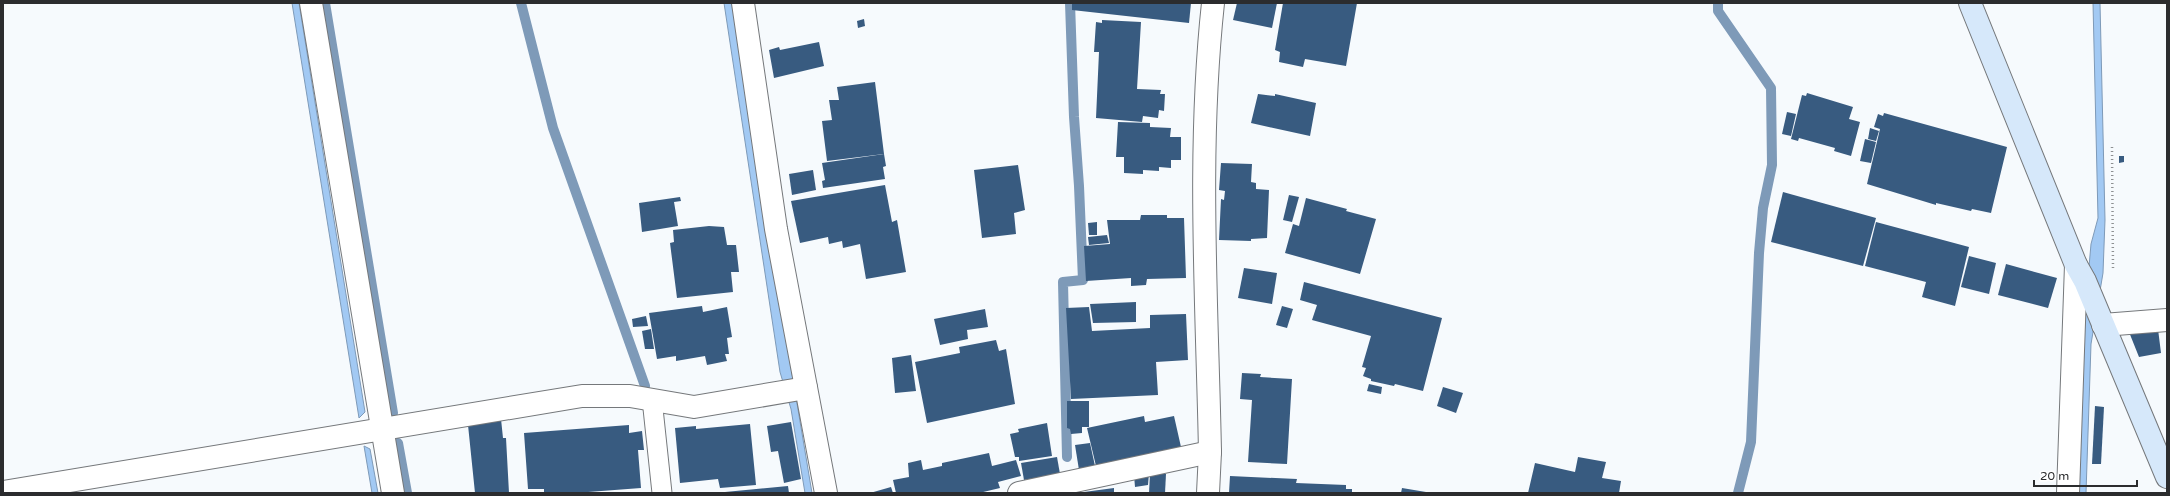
<svg xmlns="http://www.w3.org/2000/svg" width="2170" height="496" viewBox="0 0 2170 496" font-family="'Varela Round',sans-serif">
<rect width="100%" height="100%" fill="#f6fafd"/>
<g fill="#a2c9f3" stroke="#7e9ab8">
<path d="M292,3H299L365,412L359,418Z"/>
<path d="M724,3H735L773,260L812,493H805L791,409L780,372Z"/>
<path d="M2093,3H2100L2105,220L2103,273L2091,344L2086,493H2078L2084,324L2091,244L2098,218Z"/>
<path d="M364,446L370,449L378,493H372Z"/>
</g>
<g fill="none" stroke-linecap="round" stroke-linejoin="round">
<g stroke="#7e9ab8" stroke-width="10">
<path d="M325,3L393,413"/>
<path d="M521,3L553,128L645,386"/>
<path d="M1718,3V11L1771,88L1772,165L1763,208L1759,253L1751,442L1738,493"/>
<path d="M398,443L407,493"/>
<path d="M1067,457L1063,282L1083,280L1079,186L1074,117L1070,3"/>
</g>
</g>
<g fill="#385b80">
<path d="M1072,3H1191L1189,23L1072,10Z"/>
<path d="M1237,3H1277L1272,28L1233,20Z"/>
<path d="M1283,3H1357L1346,66L1305,59L1303,67L1279,62L1280,52L1275,50Z"/>
<path d="M864,19L865,26L858,28L857,21Z"/>
<path d="M1102,20L1141,22L1137,89L1161,90L1160,94H1165L1164,111L1159,110L1158,118L1143,116L1142,122L1096,118L1099,52H1094L1096,22L1102,23Z"/>
<path d="M819,42L824,66L774,78L769,50L779,47L780,50Z"/>
<path d="M875,82L884,154L827,161L822,121L832,120L829,100H839L837,87Z"/>
<path d="M1807,93L1853,107L1849,119L1860,122L1851,156L1834,151L1835,148L1799,138L1798,141L1791,139L1802,95L1806,96Z"/>
<path d="M1258,94L1275,96V94L1316,103L1310,136L1251,123Z"/>
<path d="M1787,112L1796,114L1791,136L1782,134Z"/>
<path d="M1884,113L2007,147L1991,213L1972,209L1971,211L1936,203V205L1867,184L1880,129L1874,127L1878,114L1883,116Z"/>
<path d="M1118,122L1150,123V127L1171,128L1170,137H1181V160H1171V168L1159,167V171L1143,170V174L1124,173V157H1116Z"/>
<path d="M1870,128L1879,131L1876,141L1868,139Z"/>
<path d="M1865,139L1876,142L1871,163L1860,161Z"/>
<path d="M884,154L886,166L883,167L885,179L823,188L822,181L825,180L822,163Z"/>
<path d="M2119,156H2124V162L2119,163Z"/>
<path d="M1221,163L1252,164L1251,182L1256,183V189L1269,190L1267,238L1251,239V241L1219,240L1221,199L1224,200L1225,191L1219,190Z"/>
<path d="M1018,165L1025,210L1014,213L1016,234L982,238L974,170Z"/>
<path d="M813,170L816,190L792,195L789,174Z"/>
<path d="M885,185L892,222L897,220L906,272L866,279L860,244L843,248L842,241L829,244L828,237L800,243L791,201Z"/>
<path d="M1783,192L1876,218L1863,266L1771,242Z"/>
<path d="M1289,195L1299,197L1292,222L1283,220Z"/>
<path d="M680,197L681,201L674,202L678,226L642,232L639,203Z"/>
<path d="M1306,198L1347,209L1346,211L1376,219L1360,274L1285,253L1293,224L1299,226Z"/>
<path d="M1141,215H1167V218H1184L1186,278L1147,279L1146,285L1131,286V278L1086,281L1084,246L1110,244L1107,220H1140Z"/>
<path d="M1097,222V235H1089L1088,223Z"/>
<path d="M1876,222L1969,247L1955,306L1922,297L1926,282L1865,266Z"/>
<path d="M709,226L724,227L727,245H736L739,272H731L733,292L677,298L670,243L674,242L673,230Z"/>
<path d="M1107,235L1109,243L1089,245L1088,237Z"/>
<path d="M1969,256L1996,263L1989,294L1961,287Z"/>
<path d="M2006,264L2057,278L2048,308L1998,295Z"/>
<path d="M1244,268L1277,273L1272,304L1238,298Z"/>
<path d="M1304,282L1442,318L1423,391L1395,384L1394,386L1371,381V379L1363,376L1366,368L1362,367L1371,336L1312,320L1317,305L1300,300Z"/>
<path d="M1136,302V322L1093,323L1090,304Z"/>
<path d="M702,306L703,312L727,307L732,337L727,338L729,354H725L727,361L707,365L705,356L676,361V356L657,359L649,313Z"/>
<path d="M1282,306L1293,309L1287,328L1276,325Z"/>
<path d="M1089,307L1092,331L1150,328V315L1186,314L1188,360L1156,362L1158,395L1071,399L1066,308Z"/>
<path d="M985,309L988,327L967,330L968,339L940,345L934,319Z"/>
<path d="M646,316L648,326L633,327L632,319Z"/>
<path d="M651,329L654,349H645L642,331Z"/>
<path d="M2158,329L2161,353L2139,357L2129,332Z"/>
<path d="M996,340L999,351L1006,349L1015,404L927,423L915,362L960,353L959,347Z"/>
<path d="M911,355L916,391L895,393L892,358Z"/>
<path d="M1242,373L1261,374L1260,377L1292,379L1287,464L1248,462L1252,400L1240,399Z"/>
<path d="M1369,384L1382,387L1381,394L1367,391Z"/>
<path d="M1443,387L1463,393L1456,413L1437,406Z"/>
<path d="M1067,401H1089V427H1082V433L1071,434L1070,429L1067,428Z"/>
<path d="M2095,406L2104,407L2101,464H2092Z"/>
<path d="M1144,416L1145,422L1174,416L1181,447L1096,466L1087,428Z"/>
<path d="M501,419L503,438H506L509,493H475L468,425Z"/>
<path d="M791,422L801,479L784,483L778,451L771,452L767,426Z"/>
<path d="M1047,423L1052,456L1019,461V457H1015L1010,434L1019,432L1018,429Z"/>
<path d="M750,424L756,485L720,488L718,479L680,483L675,428L696,426V429Z"/>
<path d="M629,425V433L642,431L644,450H638L641,488L575,493H544V489H528L524,433Z"/>
<path d="M1090,443L1095,466L1079,470L1075,445Z"/>
<path d="M989,453L992,466L1016,460L1021,476L998,482L1000,488L979,493H896L893,480L909,477L908,463L921,460L923,470L942,466V463Z"/>
<path d="M1057,457L1060,474L1024,480L1021,463Z"/>
<path d="M1578,457L1606,462L1602,478L1621,481L1619,493H1528L1535,463L1575,472Z"/>
<path d="M1149,473L1148,485L1135,487L1134,475Z"/>
<path d="M1150,474H1166L1165,493H1149Z"/>
<path d="M1230,476L1297,479L1296,483L1346,485V489H1352V493H1229Z"/>
<path d="M788,486L789,493H725V492Z"/>
<path d="M891,487L893,493H870Z"/>
<path d="M1114,488V493H1084V492Z"/>
<path d="M1402,488L1426,492V493H1401Z"/>
</g>
<g fill="none" stroke-linecap="round" stroke-linejoin="round">
<g stroke="#75787b" stroke-width="21">
<path id="lane" d="M652,399L662,493"/>
</g>
<g stroke="#75787b" stroke-width="24">
<g id="street">
<path d="M311,3L393,493"/>
<path d="M743,3L776,229L826,493"/>
<path d="M2103,325L2167,320"/>
<path d="M3,492L582,396H630L694,407L806,388"/>
<path d="M1019,493L1210,452"/>
<path d="M1208,493L1210,452C1207,303 1197,151 1213,3"/>
<path d="M2068,493L2076,265"/>
</g>
</g>
<g stroke="#75787b" stroke-width="24">
<path id="secondary" d="M1970,3L2076,265L2085,281L2167,477"/>
</g>
<path stroke="#8d9092" stroke-width="2.5" stroke-dasharray="1 3" stroke-linecap="butt" d="M2112,147L2113,268"/>
<use href="#lane" stroke="#fff" stroke-width="19"/>
<use href="#street" stroke="#fff" stroke-width="22"/>
<use href="#secondary" stroke="#d6e8fa" stroke-width="22"/>
</g>
<rect width="2170" height="496" fill="none" stroke="#2b2c2e" stroke-width="8"/>
<path d="M2034 480v6h103v-6" fill="none" stroke="#2b2c2e" stroke-width="2"/>
<text x="2040" y="480" font-size="12" fill="#2b2c2e" stroke="#ffffff" stroke-width="3" paint-order="stroke">20 m</text>
</svg>
